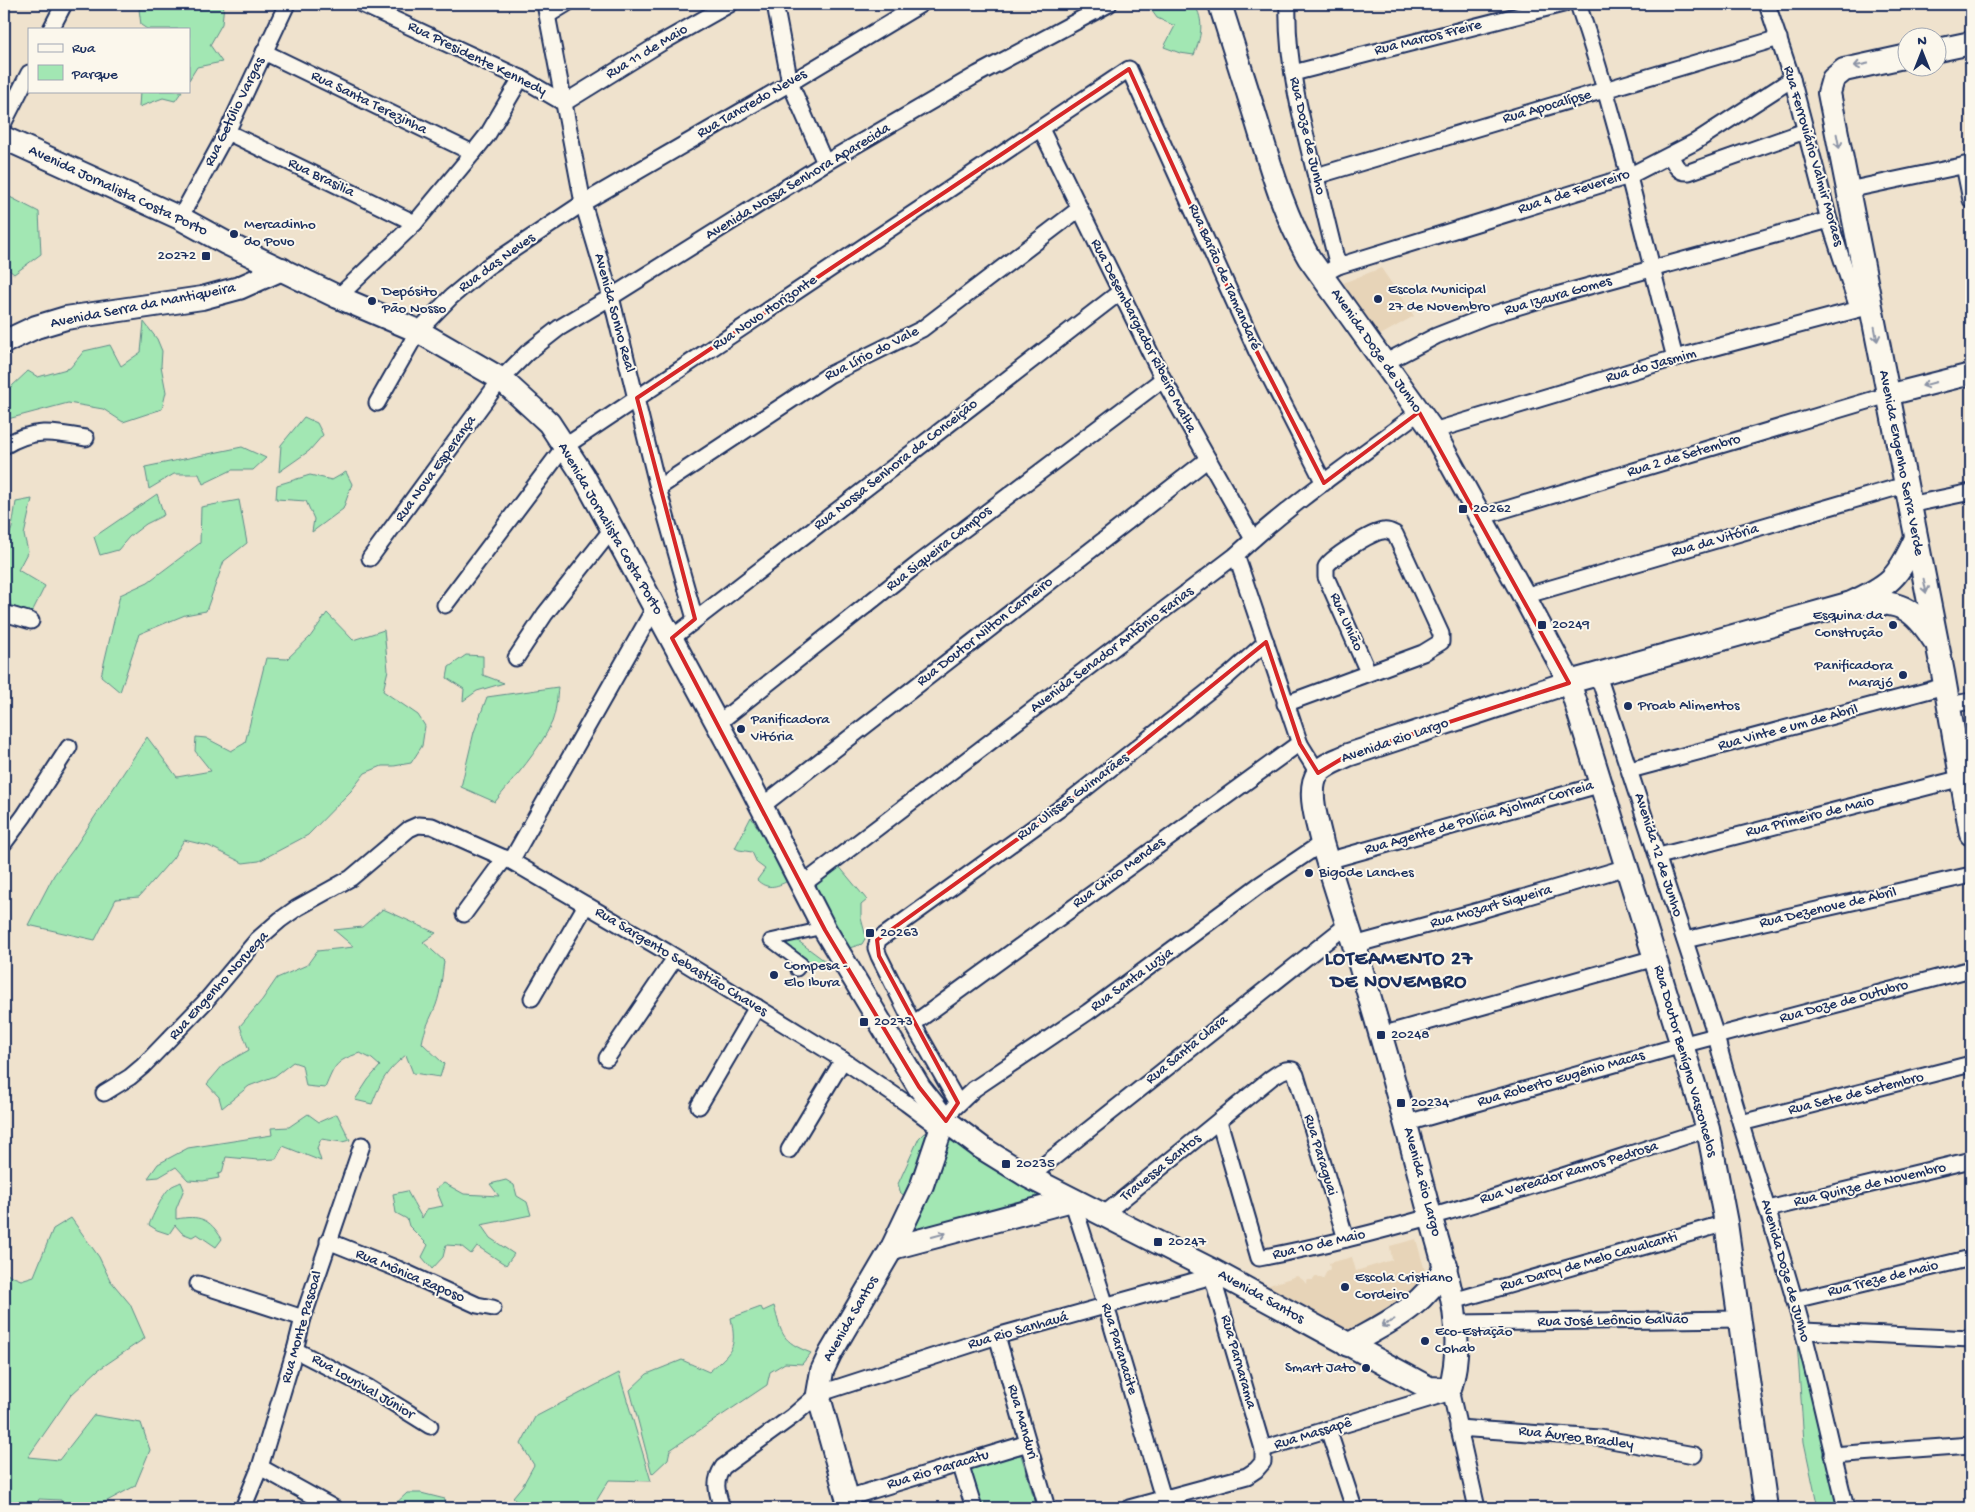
<svg xmlns="http://www.w3.org/2000/svg" width="1975" height="1512" viewBox="0 0 1975 1512" font-family="'Gochi Hand',sans-serif">
<rect width="100%" height="100%" fill="#efe2cd"/>
<filter id="ink" filterUnits="userSpaceOnUse"><feTurbulence type="fractalNoise" baseFrequency=".02" numOctaves="2"/><feDisplacementMap in="SourceGraphic" scale="10" xChannelSelector="R" yChannelSelector="G"/><feConvolveMatrix kernelMatrix="1 2 1 2 8 2 1 2 1" color-interpolation-filters="sRGB"/></filter>
<g filter="url(#ink)">
<g fill="#e7d4b8">
<path d="M1381,268L1414,316L1377,337L1343,283Z"/>
<path d="M1416,1239L1429,1285L1358,1339L1254,1290L1297,1276L1303,1280L1306,1284L1308,1280H1313L1316,1276L1323,1279L1327,1271L1330,1269L1329,1263L1352,1257L1356,1271L1392,1260L1390,1246Z"/>
</g>
<g fill="#a2e7b3" stroke="#5e8b88">
<path d="M174,4H224L222,24L210,45L222,62L197,67L189,80V29H147L141,25L139,9L174,5Z"/>
<path d="M1147,4H1194C1205,21 1201,37 1194,55L1180,53L1164,47L1175,26L1157,18Z"/>
<path d="M140,91H182L175,101L163,98L139,107Z"/>
<path d="M4,194L39,212L41,254L14,274L4,266Z"/>
<path d="M144,322L157,339L162,351L161,366L166,392L162,409L123,422L103,409L68,403L4,420V382L11,387L28,371L38,377L70,368L84,351L110,345L121,366L141,352Z"/>
<path d="M304,417L317,423L323,435L309,451L279,472L281,445Z"/>
<path d="M242,447L266,458L253,470H232L203,484L199,474H174L149,489L145,467Z"/>
<path d="M346,472L352,484L343,509L312,532L314,519L306,501L276,499L277,485L310,475L332,480Z"/>
<path d="M157,494L164,515L146,524L129,537L118,550L100,555L94,537Z"/>
<path d="M32,499L24,535L28,551L18,570L45,586L32,612L11,606L8,591L4,590V548L12,528L16,502Z"/>
<path d="M239,500L247,543L224,561L206,611L185,615L139,634L120,692L101,676L120,595L148,582L200,543L201,507Z"/>
<path d="M327,613L353,640L384,630L388,670L383,691L418,715L425,726L422,746L411,763L394,766H382L365,773L351,791L308,835L259,861L243,863L209,846L184,840L173,858L139,897L116,899L95,940L28,925L54,875L73,850L147,737L177,777L211,771L195,751L196,737L206,738L231,751L245,743L266,658L287,659L310,637Z"/>
<path d="M466,655L483,656V675L504,683L477,691L463,701L464,689L447,678L449,667Z"/>
<path d="M558,687C557,699 556,711 552,722C540,750 514,778 495,802L461,787L474,732L487,697Z"/>
<path d="M751,817L770,847L788,881C776,887 767,890 757,880L765,869L757,863L752,852L739,850L735,848Z"/>
<path d="M838,865L867,900L861,905V918L866,937L862,944L840,951L811,884Z"/>
<path d="M383,909L436,933L423,942L444,961C442,976 441,991 436,1005C430,1020 425,1027 422,1043L444,1064L440,1077L413,1073L406,1055C386,1071 381,1081 372,1104L355,1100L368,1080L380,1066L372,1059L360,1053C335,1061 335,1065 325,1088L306,1086L302,1065L293,1062L275,1076L249,1086L222,1108L219,1097L207,1084L224,1064L249,1050L240,1026L262,1000L277,978L307,965L317,951L354,947L334,930L362,927Z"/>
<path d="M794,938L825,961L811,969L778,942Z"/>
<path d="M308,1114L319,1122L337,1114L350,1140L342,1142L321,1139L317,1148L321,1161L283,1146L276,1159L258,1160L226,1157L222,1173L218,1174L219,1178L203,1181L188,1180L176,1167L159,1177L148,1178L158,1164L188,1148L272,1135L271,1128L289,1127Z"/>
<path d="M941,1129L1077,1203L900,1241Z"/>
<path d="M925,1132L926,1145L911,1202L900,1192L898,1184L919,1138Z"/>
<path d="M506,1180L514,1185L517,1196L527,1202L531,1215L481,1225L490,1238L514,1254L506,1265L477,1246L471,1254L461,1246L446,1245L443,1257L432,1269L422,1257L428,1245L409,1226L407,1219L396,1213L393,1194L407,1191L422,1218L427,1209L443,1206L436,1189L444,1183L464,1194L499,1196L490,1184Z"/>
<path d="M181,1182L184,1189L176,1209V1219C200,1215 209,1218 222,1239L216,1247L197,1234L192,1237L182,1233L175,1225L169,1234L157,1230L149,1225C152,1217 164,1192 170,1188C172,1185 178,1184 181,1182Z"/>
<path d="M71,1218L99,1257L110,1280L130,1304L145,1338L98,1370L71,1395L28,1457L59,1460L94,1415L141,1423L150,1450L135,1486L94,1508H63L61,1500L39,1499L36,1508H4V1273L21,1280L34,1276L53,1229Z"/>
<path d="M774,1306C782,1335 781,1341 811,1353L802,1364L785,1363L770,1372L767,1385L670,1450L668,1459L652,1474L630,1390L647,1374L682,1360L709,1372C732,1351 737,1350 731,1318L761,1307L763,1311Z"/>
<path d="M1796,1327L1804,1331L1838,1508H1818L1804,1442Z"/>
<path d="M619,1373L651,1481L609,1480L592,1508H525L513,1497L523,1485L534,1465L521,1444L535,1417Z"/>
<path d="M1016,1455H1021L1037,1508H979L970,1472L972,1467Z"/>
<path d="M407,1493H421L445,1499L447,1508H391Z"/>
</g>
<g fill="none" stroke-linecap="round" stroke-linejoin="round">
<g stroke="#1b2f5e" stroke-width="15">
<path id="pedestrian" d="M797,970L802,964L770,940L814,930"/>
</g>
<g stroke="#1b2f5e" stroke-width="19">
<g id="minor">
<path d="M361,4L521,78L564,103L661,43L730,4"/>
<path d="M545,4L583,203L611,297L658,488L695,619"/>
<path d="M775,4L790,83L825,163"/>
<path d="M1288,4C1286,61 1301,118 1315,173C1323,204 1330,236 1338,266"/>
<path d="M1578,4C1618,120 1644,240 1675,358"/>
<path d="M1767,4L1792,79L1829,220L1858,308"/>
<path d="M548,15L566,4"/>
<path d="M51,29L64,4"/>
<path d="M264,52L473,153"/>
<path d="M1293,73L1563,4"/>
<path d="M4,122L29,73"/>
<path d="M1041,129L1163,379L1253,539"/>
<path d="M227,132L415,223"/>
<path d="M1671,156C1675,165 1678,173 1689,172L1805,131"/>
<path d="M1964,165L1971,200"/>
<path d="M1316,176L1779,38"/>
<path d="M1848,190L1971,164"/>
<path d="M180,218L227,132L287,4"/>
<path d="M1322,275L1338,266L1629,176L1695,142L1792,79"/>
<path d="M338,297L415,223L473,153L488,134L521,78"/>
<path d="M1384,363L1436,336L1487,316L1553,296L1829,220"/>
<path d="M377,403L418,331L451,297L487,267L583,203L790,83L921,4"/>
<path d="M1433,431L1675,358L1871,306"/>
<path d="M4,446C34,428 53,432 86,438"/>
<path d="M658,488L829,375L922,329L1079,209"/>
<path d="M1909,505L1971,492"/>
<path d="M1480,517L1888,395"/>
<path d="M1236,555L1300,744"/>
<path d="M370,558L501,379L527,353L559,328L611,297L825,163L978,74L1109,4"/>
<path d="M1524,596L1905,485"/>
<path d="M445,605L564,447L1129,69L1256,350L1324,483"/>
<path d="M4,613L31,621"/>
<path d="M672,638L1120,292"/>
<path d="M516,658L545,614L613,528"/>
<path d="M1598,675L1716,1036C1741,1135 1777,1232 1803,1331C1819,1390 1831,1449 1846,1508"/>
<path d="M1285,704L1423,653L1441,642V634L1395,534C1391,532 1388,530 1383,531C1372,532 1330,558 1326,567V577L1368,672"/>
<path d="M1949,705L1971,701"/>
<path d="M717,724L918,564L1163,379"/>
<path d="M1630,770L1945,686"/>
<path d="M762,806L1208,459"/>
<path d="M4,843L24,816L69,747"/>
<path d="M1659,856L1962,778"/>
<path d="M511,861L655,607"/>
<path d="M1327,861L1602,784"/>
<path d="M802,885L1236,555C1292,502 1358,458 1419,412"/>
<path d="M464,914L505,858"/>
<path d="M1685,940L1971,875"/>
<path d="M1354,945L1478,911L1627,867"/>
<path d="M532,998L586,905"/>
<path d="M913,1024L1294,747L1300,744L1318,773"/>
<path d="M1381,1035L1655,958"/>
<path d="M607,1058L675,958"/>
<path d="M104,1093L130,1077L143,1066L204,1003L257,940L280,920L297,908L351,878L409,829L418,825L432,826L511,861L667,952L843,1060L906,1103L941,1129"/>
<path d="M958,1103L913,1024L879,956L876,948L878,940L1058,810L1229,675L1266,642"/>
<path d="M699,1106L757,1007"/>
<path d="M953,1109L974,1089L1088,1012L1258,886L1322,843"/>
<path d="M1219,1121L1259,1258C1411,1230 1560,1176 1708,1129"/>
<path d="M1407,1123L1689,1043L1971,969"/>
<path d="M1741,1123L1971,1064"/>
<path d="M789,1150L843,1060"/>
<path d="M1029,1177L1347,925"/>
<path d="M1072,1200L1106,1306L1163,1498"/>
<path d="M1768,1209L1971,1160"/>
<path d="M1103,1215L1271,1078C1279,1073 1284,1068 1293,1070L1296,1075L1346,1239"/>
<path d="M328,1241L398,1269L477,1305L493,1308"/>
<path d="M198,1284L303,1318"/>
<path d="M1794,1300L1971,1258"/>
<path d="M1453,1301L1726,1223"/>
<path d="M1456,1323L1739,1319"/>
<path d="M1804,1331L1971,1339"/>
<path d="M997,1336L1047,1508"/>
<path d="M295,1350L369,1388L430,1426"/>
<path d="M1450,1389L1477,1508"/>
<path d="M1458,1428L1600,1438L1694,1455"/>
<path d="M1328,1429L1354,1508"/>
<path d="M1263,1449L1448,1393"/>
<path d="M1832,1455L1971,1445"/>
<path d="M960,1463L974,1508"/>
<path d="M260,1467L334,1508"/>
<path d="M847,1498L1028,1443"/>
<path d="M243,1508L260,1467L295,1350L303,1318L362,1145"/>
<path d="M722,1508C717,1492 713,1482 723,1467L793,1416L818,1394L997,1336L1212,1276L1210,1269"/>
<path d="M1129,1508L1247,1476L1256,1470L1263,1462V1449L1212,1276"/>
</g>
</g>
<g stroke="#1b2f5e" stroke-width="24">
<path id="tertiary" d="M1888,395L1971,374"/>
</g>
<g stroke="#1b2f5e" stroke-width="26">
<g id="secondary">
<path d="M1220,4C1232,43 1245,82 1257,122C1271,168 1284,215 1309,258L1433,431L1524,596L1567,677L1572,691L1708,1129L1726,1223L1766,1508"/>
<path d="M1938,50L1971,43"/>
<path d="M1908,56L1844,70L1833,79L1829,93L1943,673L1971,834"/>
<path d="M4,138L180,218L226,243L338,297L418,331L501,379L534,409L549,423L583,475L750,784L825,930L919,1087L946,1121L982,1148L1029,1177L1210,1269L1429,1388L1450,1389C1469,1324 1442,1262 1426,1200C1404,1115 1380,1031 1355,948C1344,913 1332,878 1322,843C1318,824 1306,790 1318,773C1324,764 1339,760 1348,755L1573,681L1851,603C1890,585 1898,578 1916,538"/>
<path d="M4,342L36,327L66,318L202,298L239,288L282,269"/>
<path d="M1859,603C1899,601 1912,606 1934,640"/>
<path d="M892,1248L1072,1200"/>
<path d="M1348,1345C1388,1322 1423,1308 1446,1265"/>
<path d="M850,1508L818,1394L822,1371L830,1354L892,1248L922,1185L941,1129L946,1121"/>
</g>
</g>
<use href="#pedestrian" stroke="#fbf7ec" stroke-width="11"/>
<use href="#minor" stroke="#fbf7ec" stroke-width="15"/>
<use href="#tertiary" stroke="#fbf7ec" stroke-width="20"/>
<use href="#secondary" stroke="#fbf7ec" stroke-width="22"/>
</g>
<defs><path id="oneway-shaft" d="M-6 0H5M1.5-3L5.5 0L1.5 3" fill="none" stroke-width="1.6" stroke-linecap="round" stroke-linejoin="round" transform="scale(1.25)"/></defs>
<g stroke="#8b93a5">
<use href="#oneway-shaft" transform="translate(1861 65) rotate(168)"/>
<use href="#oneway-shaft" transform="translate(1838 141) rotate(79)"/>
<use href="#oneway-shaft" transform="translate(1876 334) rotate(79)"/>
<use href="#oneway-shaft" transform="translate(1929 384) rotate(165)"/>
<use href="#oneway-shaft" transform="translate(1925 586) rotate(79)"/>
<use href="#oneway-shaft" transform="translate(939 1235) rotate(-15)"/>
<use href="#oneway-shaft" transform="translate(1388 1323) rotate(150)"/>
</g>
</g>
<path fill="none" stroke="#d62828" stroke-width="4" stroke-linejoin="round" d="M1129,69L1256,350L1324,483L1419,412L1569,683L1348,755L1318,773L1300,744L1266,642L1058,810L877,940L879,956L958,1103L946,1121L919,1087L825,930L672,638L695,619L637,398Z"/>
<g fill="#1b2f5e" stroke="#fbf7ec" stroke-width="2">
<circle cx="234" cy="234" r="5"/>
<rect x="201" y="251" width="10" height="10" rx="2.5"/>
<circle cx="1378" cy="299" r="5"/>
<circle cx="372" cy="301" r="5"/>
<rect x="1458" y="504" width="10" height="10" rx="2.5"/>
<rect x="1537" y="620" width="10" height="10" rx="2.5"/>
<circle cx="1893" cy="625" r="5"/>
<circle cx="1903" cy="675" r="5"/>
<circle cx="1628" cy="706" r="5"/>
<circle cx="741" cy="729" r="5"/>
<circle cx="1309" cy="873" r="5"/>
<rect x="865" y="928" width="10" height="10" rx="2.5"/>
<circle cx="774" cy="975" r="5"/>
<rect x="859" y="1017" width="10" height="10" rx="2.5"/>
<rect x="1376" y="1030" width="10" height="10" rx="2.5"/>
<rect x="1396" y="1098" width="10" height="10" rx="2.5"/>
<rect x="1001" y="1159" width="10" height="10" rx="2.5"/>
<rect x="1153" y="1237" width="10" height="10" rx="2.5"/>
<circle cx="1345" cy="1287" r="5"/>
<circle cx="1425" cy="1341" r="5"/>
<circle cx="1366" cy="1368" r="5"/>
</g>
<g text-anchor="middle" dominant-baseline="central" stroke-width="4" stroke-linejoin="round" paint-order="stroke">
<g font-size="15" fill="#1b2f5e" stroke="#fbf7ec">
<text transform="translate(1428 38) rotate(-14)">Rua Marcos Freire</text>
<text transform="translate(647 52) rotate(-31)">Rua 11 de Maio</text>
<text transform="translate(477 59) rotate(26)">Rua Presidente Kennedy</text>
<text transform="translate(369 103) rotate(26)">Rua Santa Terezinha</text>
<text transform="translate(752 104) rotate(-30)">Rua Tancredo Neves</text>
<text transform="translate(1547 107) rotate(-16)">Rua Apocalípse</text>
<text transform="translate(235 112) rotate(-64)">Rua Getúlio Vargas</text>
<text transform="translate(1307 136) rotate(77)">Rua Doze de Junho</text>
<text transform="translate(1813 156) rotate(74)">Rua Ferroviário Valmir Moraes</text>
<text transform="translate(321 178) rotate(26)">Rua Brasilia</text>
<text transform="translate(798 182) rotate(-31)">Avenida Nossa Senhora Aparecida</text>
<text transform="translate(118 191) rotate(25)">Avenida Jornalista Costa Porto</text>
<text transform="translate(1574 192) rotate(-18)">Rua 4 de Fevereiro</text>
<text transform="translate(497 263) rotate(-36)">Rua das Neves</text>
<text transform="translate(1224 277) rotate(66)">Rua Barão de Tamandaré</text>
<text transform="translate(1558 296) rotate(-16)">Rua Izaura Gomes</text>
<text transform="translate(143 306) rotate(-11)">Avenida Serra da Mantiqueira</text>
<text transform="translate(614 313) rotate(75)">Avenida Sonho Real</text>
<text transform="translate(765 313) rotate(-34)">Rua Novo Horizonte</text>
<text transform="translate(1143 336) rotate(63)">Rua Desembargador Ribeiro Malta</text>
<text transform="translate(1376 351) rotate(55)">Avenida Doze de Junho</text>
<text transform="translate(872 354) rotate(-27)">Rua Lírio do Vale</text>
<text transform="translate(1651 366) rotate(-16)">Rua do Jasmim</text>
<text transform="translate(1684 456) rotate(-17)">Rua 2 de Setembro</text>
<text transform="translate(1901 463) rotate(79)">Avenida Engenho Serra Verde</text>
<text transform="translate(896 465) rotate(-38)">Rua Nossa Senhora da Conceição</text>
<text transform="translate(436 469) rotate(-54)">Rua Nova Esperança</text>
<text transform="translate(610 529) rotate(60)">Avenida Jornalista Costa Porto</text>
<text transform="translate(1715 541) rotate(-16)">Rua da Vitória</text>
<text transform="translate(939 549) rotate(-38)">Rua Siqueira Campos</text>
<text transform="translate(1346 622) rotate(66)">Rua União</text>
<text transform="translate(985 632) rotate(-38)">Rua Doutor Nilton Carneiro</text>
<text transform="translate(1112 650) rotate(-37)">Avenida Senador Antônio Farias</text>
<text transform="translate(1788 728) rotate(-15)">Rua Vinte e um de Abril</text>
<text transform="translate(1395 741) rotate(-19)">Avenida Rio Largo</text>
<text transform="translate(1073 797) rotate(-37)">Rua Ulisses Guimarães</text>
<text transform="translate(1810 817) rotate(-14)">Rua Primeiro de Maio</text>
<text transform="translate(1479 818) rotate(-16)">Rua Agente de Polícia Ajolmar Correia</text>
<text transform="translate(1658 855) rotate(72)">Avenida 12 de Junho</text>
<text transform="translate(1119 873) rotate(-36)">Rua Chico Mendes</text>
<text transform="translate(1491 907) rotate(-16)">Rua Mozart Siqueira</text>
<text transform="translate(1828 908) rotate(-13)">Rua Dezenove de Abril</text>
<text transform="translate(681 962) rotate(31)">Rua Sargento Sebastião Chaves</text>
<text transform="translate(1132 980) rotate(-36)">Rua Santa Luzia</text>
<text transform="translate(219 986) rotate(-48)">Rua Engenho Noruega</text>
<text transform="translate(1844 1002) rotate(-15)">Rua Doze de Outubro</text>
<text transform="translate(1187 1050) rotate(-39)">Rua Santa Clara</text>
<text transform="translate(1685 1061) rotate(74)">Rua Doutor Benígno Vasconcelos</text>
<text transform="translate(1561 1079) rotate(-16)">Rua Roberto Eugênio Macas</text>
<text transform="translate(1856 1094) rotate(-14)">Rua Sete de Setembro</text>
<text transform="translate(1320 1155) rotate(73)">Rua Paraguai</text>
<text transform="translate(1161 1168) rotate(-39)">Travessa Santos</text>
<text transform="translate(1569 1173) rotate(-17)">Rua Vereador Ramos Pedrosa</text>
<text transform="translate(1422 1182) rotate(75)">Avenida Rio Largo</text>
<text transform="translate(1870 1185) rotate(-13)">Rua Quinze de Novembro</text>
<text transform="translate(1319 1245) rotate(-13)">Rua 10 de Maio</text>
<text transform="translate(1589 1262) rotate(-16)">Rua Darcy de Melo Cavalcanti</text>
<text transform="translate(1785 1271) rotate(74)">Avenida Doze de Junho</text>
<text transform="translate(410 1276) rotate(23)">Rua Mônica Raposo</text>
<text transform="translate(1883 1279) rotate(-14)">Rua Treze de Maio</text>
<text transform="translate(1261 1297) rotate(29)">Avenida Santos</text>
<text transform="translate(851 1319) rotate(-60)">Avenida Santos</text>
<text transform="translate(1613 1321) rotate(-1)">Rua José Leôncio Galvão</text>
<text transform="translate(302 1327) rotate(-74)">Rua Monte Pascoal</text>
<text transform="translate(1018 1331) rotate(-16)">Rua Rio Sanhauá</text>
<text transform="translate(1119 1349) rotate(73)">Rua Paranacite</text>
<text transform="translate(1238 1362) rotate(74)">Rua Parnarama</text>
<text transform="translate(363 1387) rotate(30)">Rua Lourival Júnior</text>
<text transform="translate(1022 1422) rotate(74)">Rua Manduri</text>
<text transform="translate(1313 1434) rotate(-17)">Rua Massapê</text>
<text transform="translate(1576 1438) rotate(7)">Rua Áureo Bradley</text>
<text transform="translate(938 1470) rotate(-17)">Rua Rio Paracatu</text>
</g>
<g font-size="15" fill="#1b2f5e" stroke="#fbf7ec" text-anchor="start">
<text x="244" y="225">Mercadinho<tspan x="244" dy="17">do Povo</tspan></text>
<text x="196" y="256" text-anchor="end">20272</text>
<text x="1388" y="290">Escola Municipal<tspan x="1388" dy="17">27 de Novembro</tspan></text>
<text x="382" y="292">Depósito<tspan x="382" dy="17">Pão Nosso</tspan></text>
<text x="1473" y="509">20262</text>
<text x="1883" y="616" text-anchor="end">Esquina da<tspan x="1883" dy="17">Construção</tspan></text>
<text x="1552" y="625">20249</text>
<text x="1893" y="666" text-anchor="end">Panificadora<tspan x="1893" dy="17">Marajó</tspan></text>
<text x="1638" y="706">Proab Alimentos</text>
<text x="751" y="720">Panificadora<tspan x="751" dy="17">Vitória</tspan></text>
<text x="1319" y="873">Bigode Lanches</text>
<text x="880" y="933">20263</text>
<text x="784" y="966">Compesa -<tspan x="784" dy="17">Elo Ibura</tspan></text>
<text x="874" y="1022">20273</text>
<text x="1391" y="1035">20248</text>
<text x="1411" y="1103">20234</text>
<text x="1016" y="1164">20235</text>
<text x="1168" y="1242">20247</text>
<text x="1355" y="1278">Escola Cristiano<tspan x="1355" dy="17">Cordeiro</tspan></text>
<text x="1435" y="1332">Eco-Estação<tspan x="1435" dy="17">Cohab</tspan></text>
<text x="1356" y="1368" text-anchor="end">Smart Jato</text>
</g>
<g font-size="20" font-weight="bold" letter-spacing="1" fill="#1b2f5e" stroke="#fbf7ec">
<text x="1399" y="960">LOTEAMENTO 27<tspan x="1399" dy="23">DE NOVEMBRO</tspan></text>
</g>
</g>
<rect width="1975" height="1512" fill="none" stroke="#fbf7ec" stroke-width="20"/>
<rect x="10" y="10" width="1955" height="1492" fill="none" stroke="#1b2f5e" stroke-width="2" filter="url(#ink)"/>
<rect x="28" y="28" width="162" height="65" fill="#fbf7ec" stroke="#a1a7b3"/>
<rect x="38" y="44" width="25" height="8" fill="#fbf7ec" stroke="#a1a7b3"/>
<text x="72" y="52" font-size="15" fill="#1b2f5e">Rua</text>
<rect x="38" y="65" width="25" height="15" fill="#a2e7b3" stroke="#a1a7b3"/>
<text x="72" y="78" font-size="15" fill="#1b2f5e">Parque</text>
<g transform="translate(1922 52)"><circle r="24" fill="#fbf7ec" stroke="#a1a7b3"/>
<path d="M0-4L9 19L0 12L-9 19Z" fill="#1b2f5e"/>
<text y="-8" font-size="14" font-weight="bold" text-anchor="middle" fill="#1b2f5e">N</text>
</g>
</svg>
